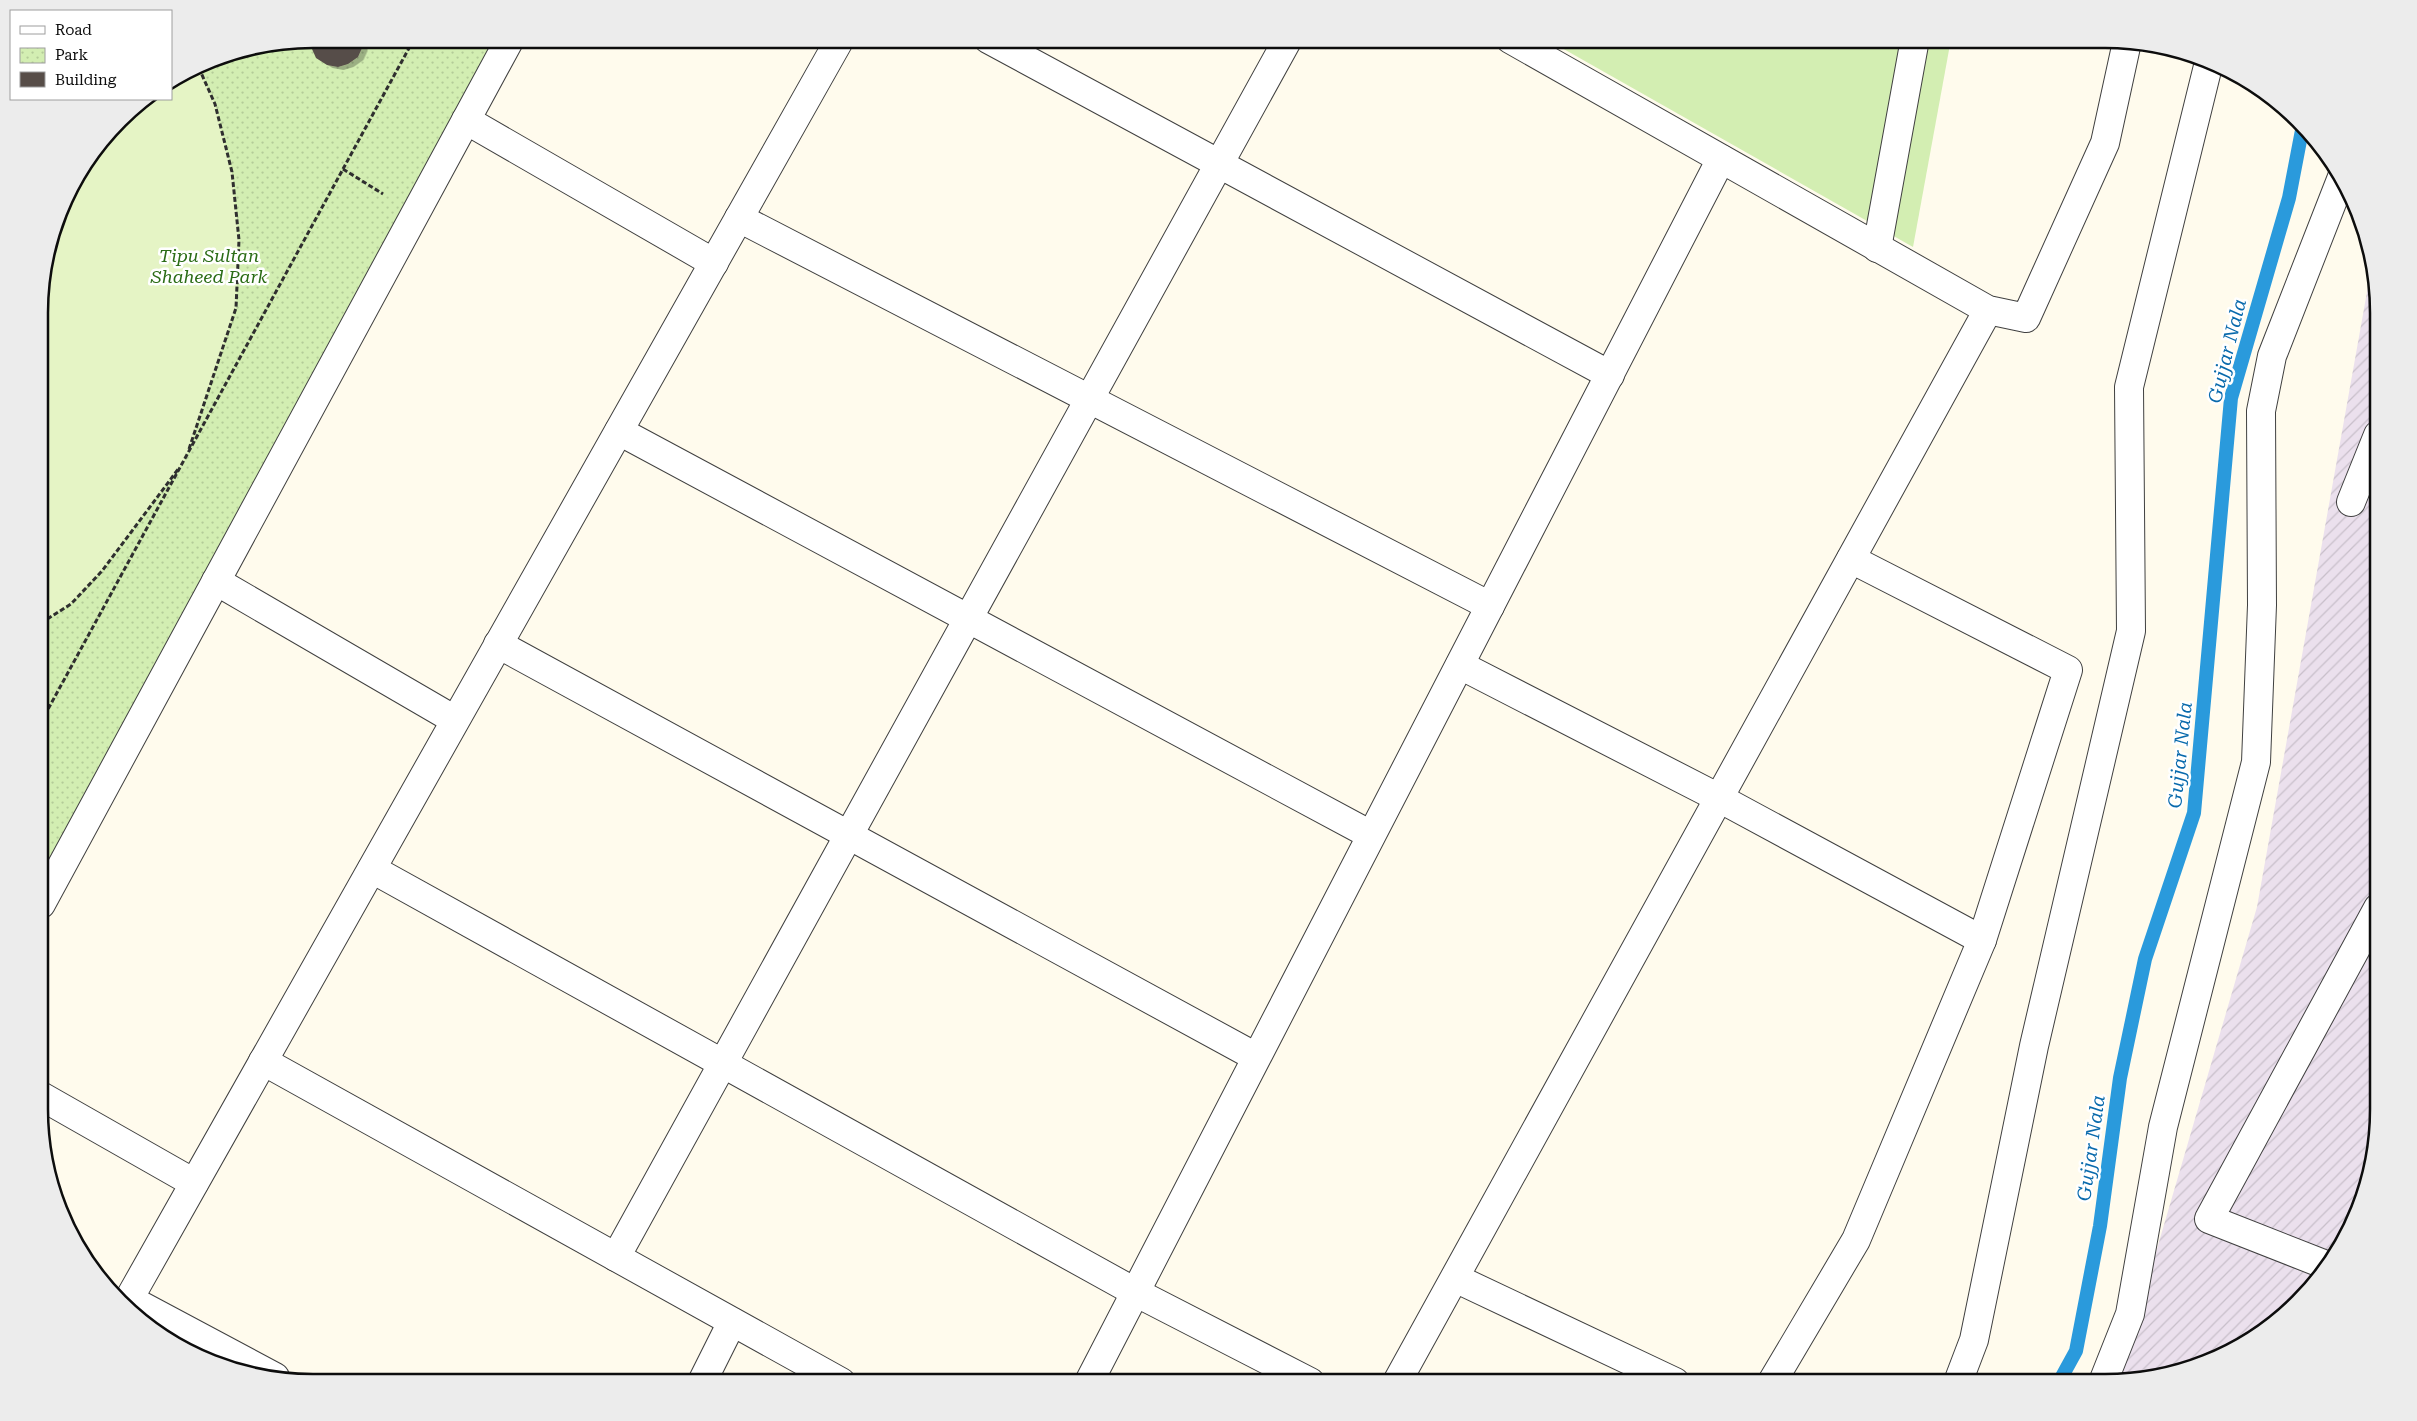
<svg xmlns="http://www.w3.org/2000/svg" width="2417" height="1421" viewBox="0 0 2417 1421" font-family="'Roboto Serif',serif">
<defs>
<pattern id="industrial-furrows" width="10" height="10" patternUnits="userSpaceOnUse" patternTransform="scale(1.25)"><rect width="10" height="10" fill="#ebe0ed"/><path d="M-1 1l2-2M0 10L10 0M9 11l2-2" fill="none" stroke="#c8bfca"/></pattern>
<pattern id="park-dots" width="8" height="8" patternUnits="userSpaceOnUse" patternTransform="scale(1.25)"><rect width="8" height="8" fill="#d3eeb2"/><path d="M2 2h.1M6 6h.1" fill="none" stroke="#b4cb98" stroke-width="1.8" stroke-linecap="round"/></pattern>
<filter id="shadow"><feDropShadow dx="5.5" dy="3" stdDeviation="0" flood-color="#0004"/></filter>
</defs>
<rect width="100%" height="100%" fill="#fffbed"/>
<path fill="url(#industrial-furrows)" d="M2372,264L2378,295V1126L2364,1196L2341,1246L2298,1302L2242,1345L2175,1373L2118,1382L2257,907Z"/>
<path fill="#d3eeb2" d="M1546,39H1951L1913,247Z"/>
<path fill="url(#park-dots)" d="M313,39H510L41,887V277L67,191L132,107L145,99H171V82L208,59Z"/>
<path fill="#e5f4c5" d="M198,66L215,104L232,172L239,240L236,308L186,458L102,571L71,604L41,623V277L67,191L132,107L145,99H171V82Z"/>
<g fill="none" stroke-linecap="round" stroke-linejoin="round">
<path stroke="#2a9adc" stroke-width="14" d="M2059,1382L2076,1351L2100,1226L2120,1078L2145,959L2194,813L2231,398L2289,198L2303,125"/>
</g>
<path fill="#574d48" filter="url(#shadow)" d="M311,39H362V48L358,57L348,64L338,67L327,65L316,58L312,49Z"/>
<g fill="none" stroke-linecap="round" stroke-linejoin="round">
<g stroke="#404040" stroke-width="30">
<g id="minor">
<path d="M988,39L1610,375"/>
<path d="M1510,39L1988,310L2026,318L2105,143L2127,42"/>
<path d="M466,120L714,263"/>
<path d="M739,218L1490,606"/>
<path d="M1877,248L1915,39"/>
<path d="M619,431L1371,835"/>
<path d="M2351,502L2378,435"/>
<path d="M216,581L455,720"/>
<path d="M498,644L1256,1057"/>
<path d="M1460,665L1719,798L1982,940"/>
<path d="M372,869L1135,1292L1310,1382"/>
<path d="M41,904L510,39"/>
<path d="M263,1061L841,1382"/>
<path d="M41,1096L194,1183"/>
<path d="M616,1257L1288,39"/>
<path d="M2326,1265L2209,1219L2378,908"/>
<path d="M1455,1278L1675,1382"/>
<path d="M129,1299L275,1377"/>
<path d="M125,1306L840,39"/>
<path d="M702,1382L732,1322"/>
<path d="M1089,1382L1721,159"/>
<path d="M1397,1382L1988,310"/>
<path d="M1772,1382L1856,1240L1982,940L2068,670L1851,559"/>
<path d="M1958,1382L1974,1340L2034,1046L2131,631L2129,387L2209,62"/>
<path d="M2103,1382L2130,1314L2163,1127L2256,762L2262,605L2261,411L2272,356L2342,177"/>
</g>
</g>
<g stroke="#2f2f2f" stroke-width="3" stroke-dasharray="5 2.5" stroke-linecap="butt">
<path d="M343,169L383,194"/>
<path d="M189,449L236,308L239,240L232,172L215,104L198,66"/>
<path d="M41,623L71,604L102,571L179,468"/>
<path d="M41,722L414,39"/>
</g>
<use href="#minor" stroke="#fff" stroke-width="28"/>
</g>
<g text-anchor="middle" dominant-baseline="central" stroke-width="5" stroke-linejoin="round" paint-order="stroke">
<g font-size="18" font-style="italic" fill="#2b6c16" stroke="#fff">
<text x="209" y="255">Tipu Sultan<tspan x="209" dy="21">Shaheed Park</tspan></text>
</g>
<g font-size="19" font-style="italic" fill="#096aac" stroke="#fff">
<text transform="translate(2227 351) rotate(-76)">Gujjar Nala</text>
<text transform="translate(2180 755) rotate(-84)">Gujjar Nala</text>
<text transform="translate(2091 1148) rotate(-82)">Gujjar Nala</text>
</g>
</g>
<path d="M0 0H2417V1421H0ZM313 48H2105A265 265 0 0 1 2370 313V1109A265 265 0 0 1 2105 1374H313A265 265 0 0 1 48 1109V313A265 265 0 0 1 313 48Z" fill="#ececec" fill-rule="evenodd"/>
<path fill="none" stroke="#0d0d0d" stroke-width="2.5" d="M313 48H2105A265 265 0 0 1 2370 313V1109A265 265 0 0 1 2105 1374H313A265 265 0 0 1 48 1109V313A265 265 0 0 1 313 48Z"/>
<rect x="10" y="10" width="162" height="90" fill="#ffffff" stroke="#9e9e9e"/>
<rect x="20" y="26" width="25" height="8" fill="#ffffff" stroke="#9e9e9e"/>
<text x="55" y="35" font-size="15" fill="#0d0d0d">Road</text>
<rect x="20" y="48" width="25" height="15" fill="url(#park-dots)" stroke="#9e9e9e"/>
<text x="55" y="60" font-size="15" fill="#0d0d0d">Park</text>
<rect x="20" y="72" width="25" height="15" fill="#574d48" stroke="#9e9e9e"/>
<text x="55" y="85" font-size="15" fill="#0d0d0d">Building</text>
</svg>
